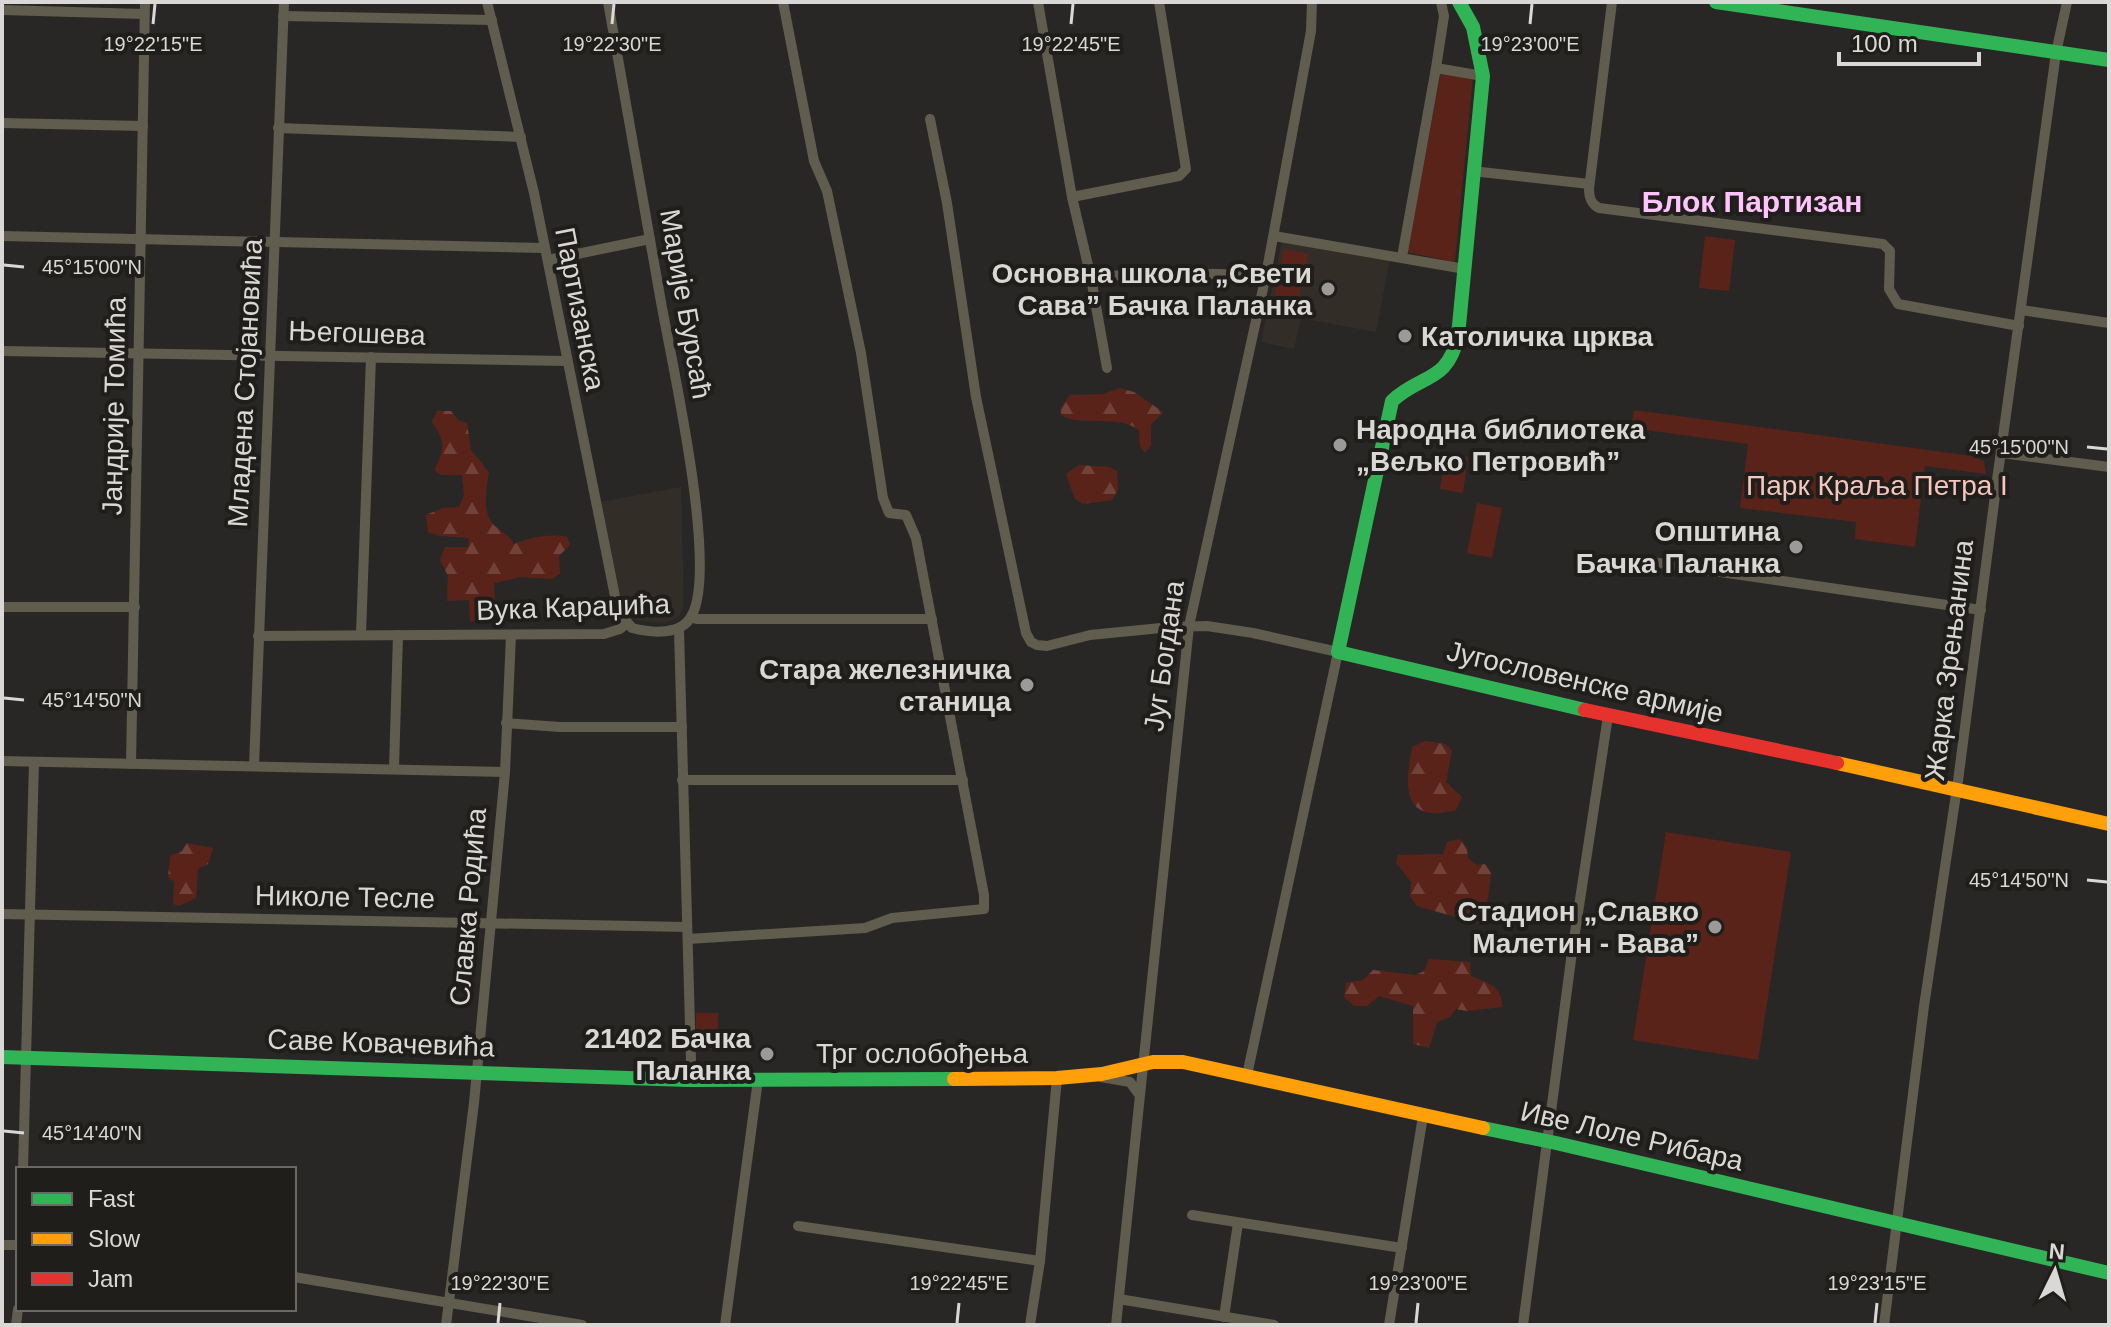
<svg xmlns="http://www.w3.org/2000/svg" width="2111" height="1327" viewBox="0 0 2111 1327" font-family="Arial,sans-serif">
<defs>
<pattern id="forest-firs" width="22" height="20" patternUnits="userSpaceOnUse" patternTransform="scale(2)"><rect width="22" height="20" fill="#592319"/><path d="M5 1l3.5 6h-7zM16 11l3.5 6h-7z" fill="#70423a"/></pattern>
</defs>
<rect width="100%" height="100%" fill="#292726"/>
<g fill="#332d27">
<path d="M1282,241L1390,259L1376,332L1301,318L1294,349L1261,342Z"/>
<path d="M681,487L684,605L679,616L673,620L665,623L635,620L624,611L600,502Z"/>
</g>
<g fill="#592319">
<path d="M1441,72L1473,77L1455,262L1407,252Z"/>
<path d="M1705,236L1735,240L1729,291L1699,288Z"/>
<path d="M1284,249L1308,254L1296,314L1272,309Z"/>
<path d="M1634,410L1972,456L1984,461L1986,474L1925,466L1915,547L1855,539L1856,522L1740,508L1748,444L1631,428Z"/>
<path d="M1445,454L1468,457L1463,493L1440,489Z"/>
<path d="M1477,503L1502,508L1492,558L1467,553Z"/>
<path d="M1666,832L1791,852L1758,1060L1633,1040Z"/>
<rect x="696" y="1013" width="22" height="36"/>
</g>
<g fill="url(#forest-firs)">
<path d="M1120,388L1134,392L1163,412L1151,425V445L1145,453L1140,446L1139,430C1117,414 1086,427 1062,416L1060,409L1070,395L1103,394Z"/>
<path d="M437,411H451L458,420L467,423L471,450L489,472C486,488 481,515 496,527C505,535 507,533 514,544C529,538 551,533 567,537L570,545L559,556L560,574L552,579L522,577L494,583L496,622L470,621L469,600L447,601L448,576L440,560L445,547H468L469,538L440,536L428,532L426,515L443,508L459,507L464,496L462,475H442L434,470C445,450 446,441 432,422Z"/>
<path d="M1079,465L1110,467L1117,471L1118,490L1112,500L1083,504L1075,499L1066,474Z"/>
<path d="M1425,741L1445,744L1452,750L1446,782L1462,797L1456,810C1401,825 1405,785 1412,747Z"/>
<path d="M1460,839L1467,848L1468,858L1477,865L1485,864L1491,872C1489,893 1488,904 1480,924L1417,906L1410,896L1411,882L1396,862L1398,855L1443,854L1447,842Z"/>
<path d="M187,843L213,848L208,864L198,869L196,898L179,906L173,904L174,882L168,877L170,856L182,851Z"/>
<path d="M1429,959L1470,962L1471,976C1488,983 1503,986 1502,1007L1467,1011L1456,1009L1450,1017L1437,1022L1429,1048L1413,1044V1006L1379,996L1367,1006H1354L1344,997L1346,983L1363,980L1373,970L1416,975L1424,971Z"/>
</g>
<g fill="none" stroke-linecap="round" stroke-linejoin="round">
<g stroke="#605c4e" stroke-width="10">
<path d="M487,2L534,193L618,611L632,628C651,633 682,636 692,615C718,566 672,364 661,302C643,202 626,102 608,2"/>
<path d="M1038,2L1072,197L1091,278L1107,368"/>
<path d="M1612,2L1589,189C1589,198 1591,204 1599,208L1883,244L1890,251L1889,289L1898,304L2019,326"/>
<path d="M2,10L144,14"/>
<path d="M283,16L492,20"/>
<path d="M1436,68L1444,16L1441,2"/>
<path d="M930,119L947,203L976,397L1026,633L1031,642L1037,645L1047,646L1090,635L1171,627L1207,626L1253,633L1338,652L1247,1075"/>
<path d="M2,123L143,126"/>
<path d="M278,128L521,137"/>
<path d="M1472,171L1589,184"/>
<path d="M1072,197L1179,176L1186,169L1159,2"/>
<path d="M2,236L543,248"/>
<path d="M1274,236L1465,269"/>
<path d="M1402,257L1436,68L1483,76"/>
<path d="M548,260L650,239"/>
<path d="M1091,278C1149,271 1208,274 1266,275"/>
<path d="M2021,310L2109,323"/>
<path d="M2,351L566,361"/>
<path d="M2001,453L2109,467"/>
<path d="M1645,561L1981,610"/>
<path d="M2,607H135"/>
<path d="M692,615L696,619H932"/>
<path d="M679,630L691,1062L688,1080"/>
<path d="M361,634L371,357"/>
<path d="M258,636L604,634L620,629L626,624"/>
<path d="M506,723L560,727H682"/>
<path d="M2,761L505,772"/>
<path d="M131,764L145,2"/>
<path d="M254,766L284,2"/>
<path d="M394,768L398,635"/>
<path d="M682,780H963"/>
<path d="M2,914L687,927"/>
<path d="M688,939L865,928L892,918L984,909V895L916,538L906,515L889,513L883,498L861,353L827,191L814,161L783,2"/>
<path d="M1101,1077L1130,1082L1138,1093"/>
<path d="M23,1169L34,762"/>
<path d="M1192,1215L1402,1248"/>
<path d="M798,1226L1040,1261"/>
<path d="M2,1245H18"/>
<path d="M294,1277L582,1325"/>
<path d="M1119,1299L1274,1325"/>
<path d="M1224,1317L1238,1223"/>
<path d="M16,1325L18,1309"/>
<path d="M446,1325L474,1103L505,772L511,635"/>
<path d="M725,1325L758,1080"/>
<path d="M1030,1325L1040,1261L1057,1078"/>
<path d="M1116,1325L1189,626L1266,275L1311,31L1312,2"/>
<path d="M1389,1325L1423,1116"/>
<path d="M1523,1325L1572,952L1608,716"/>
<path d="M1884,1325L1924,1006L1958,781L1997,480L2056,53L2067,2"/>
</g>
<g stroke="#30b455" stroke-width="14">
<path d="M1459,2L1473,27L1483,76L1458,336C1447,384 1422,373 1392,401L1338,652L1585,710"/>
<path d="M1716,2L2109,60"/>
<path d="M2,1057L688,1080L954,1079"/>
<path d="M1483,1128L1556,1143L2109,1273"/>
</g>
<g stroke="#ff9f0a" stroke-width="14">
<path d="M1837,763L2109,824"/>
<path d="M954,1079L1057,1078L1102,1074L1153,1062H1183L1483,1128"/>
</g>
<path stroke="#e5322d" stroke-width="14" d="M1585,710L1837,763"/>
</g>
<path fill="none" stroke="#dad8d6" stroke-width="3" d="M153,24L155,4M612,24L614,4M1071,24L1073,4M1530,24L1532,4M4,265L24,267M2087,447L2107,449M4,698L24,700M2087,880L2107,882M4,1131L24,1133M498,1323L500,1303M957,1323L959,1303M1416,1323L1418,1303M1875,1323L1877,1303"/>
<g fill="#9c9a98" stroke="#201e1b" stroke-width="3">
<circle cx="1328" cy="289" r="8"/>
<circle cx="1405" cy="336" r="8"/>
<circle cx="1340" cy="445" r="8"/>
<circle cx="1796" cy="547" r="8"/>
<circle cx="1027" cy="685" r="8"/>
<circle cx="1715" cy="927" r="8"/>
<circle cx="767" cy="1054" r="8"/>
</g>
<g text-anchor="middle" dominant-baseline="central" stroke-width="8" stroke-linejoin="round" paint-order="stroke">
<g font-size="28" font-weight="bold" fill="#dad8d6" stroke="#201e1b" text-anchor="end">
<text x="1312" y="273">Основна школа „Свети<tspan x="1312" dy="32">Сава” Бачка Паланка</tspan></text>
<text x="1421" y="336" text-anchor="start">Католичка црква</text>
<text x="1356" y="429" text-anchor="start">Народна библиотека<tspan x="1356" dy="32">„Вељко Петровић”</tspan></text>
<text x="1780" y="531">Општина<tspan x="1780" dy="32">Бачка Паланка</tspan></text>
<text x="1011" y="669">Стара железничка<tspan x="1011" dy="32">станица</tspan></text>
<text x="1699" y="911">Стадион „Славко<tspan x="1699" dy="32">Малетин - Вава”</tspan></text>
<text x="751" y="1038">21402 Бачка<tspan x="751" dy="32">Паланка</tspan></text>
</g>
<g font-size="28" fill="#dad8d6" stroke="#201e1b">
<text transform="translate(686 304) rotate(80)">Марије Бурсаћ</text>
<text transform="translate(580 309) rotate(79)">Партизанска</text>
<text transform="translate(357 333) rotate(2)">Његошева</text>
<text transform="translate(245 383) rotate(-87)">Младена Стојановића</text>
<text transform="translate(114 406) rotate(-89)">Јандрије Томића</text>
<text transform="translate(573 607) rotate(-2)">Вука Караџића</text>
<text transform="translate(1164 656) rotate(-82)">Југ Богдана</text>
<text transform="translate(1949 660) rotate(-83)">Жарка Зрењанина</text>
<text transform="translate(1585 682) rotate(13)">Југословенске армије</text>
<text transform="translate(345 897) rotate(1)">Николе Тесле</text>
<text transform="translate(468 907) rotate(-85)">Славка Родића</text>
<text transform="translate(381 1043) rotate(2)">Саве Ковачевића</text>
<text x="922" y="1053">Трг ослобођења</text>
<text transform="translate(1632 1136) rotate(13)">Иве Лоле Рибара</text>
</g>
<g font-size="28" fill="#f4c6bd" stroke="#201e1b">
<text x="1877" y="485">Парк Краља Петра I</text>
</g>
<g font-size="30" font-weight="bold" fill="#ffc4fe" stroke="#201e1b">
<text x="1752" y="201">Блок Партизан</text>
</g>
</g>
<g font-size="20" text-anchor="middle" fill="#dad8d6" stroke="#201e1b" stroke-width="8" stroke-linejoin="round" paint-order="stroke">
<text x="153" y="51">19°22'15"E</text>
<text x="612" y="51">19°22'30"E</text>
<text x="1071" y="51">19°22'45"E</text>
<text x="1530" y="51">19°23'00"E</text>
<text x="92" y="274">45°15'00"N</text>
<text x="2019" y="454">45°15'00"N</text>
<text x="92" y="707">45°14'50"N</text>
<text x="2019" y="887">45°14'50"N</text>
<text x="92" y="1140">45°14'40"N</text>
<text x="500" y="1290">19°22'30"E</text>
<text x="959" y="1290">19°22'45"E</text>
<text x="1418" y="1290">19°23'00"E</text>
<text x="1877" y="1290">19°23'15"E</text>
</g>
<rect width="2111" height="1327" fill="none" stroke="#dad8d6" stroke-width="8"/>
<rect x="16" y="1167" width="280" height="144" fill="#201e1b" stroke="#6a6866" stroke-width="2"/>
<rect x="32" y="1193" width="40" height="12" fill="#30b455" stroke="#6a6866" stroke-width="2"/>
<text x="88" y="1207" font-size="24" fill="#dad8d6">Fast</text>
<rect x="32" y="1233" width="40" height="12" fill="#ff9f0a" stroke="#6a6866" stroke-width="2"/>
<text x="88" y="1247" font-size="24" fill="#dad8d6">Slow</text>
<rect x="32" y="1273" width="40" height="12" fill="#e5322d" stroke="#6a6866" stroke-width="2"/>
<text x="88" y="1287" font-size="24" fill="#dad8d6">Jam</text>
<g transform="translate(2055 1271) rotate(5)" stroke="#201e1b" stroke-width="6" paint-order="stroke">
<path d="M0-6L14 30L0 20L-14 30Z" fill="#dad8d6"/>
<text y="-12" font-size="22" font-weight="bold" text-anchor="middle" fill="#dad8d6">N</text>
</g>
<path d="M1839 52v12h140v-12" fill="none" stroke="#dad8d6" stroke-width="4"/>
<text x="1851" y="52" font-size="24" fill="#dad8d6" stroke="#201e1b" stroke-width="6" paint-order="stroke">100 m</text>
</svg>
